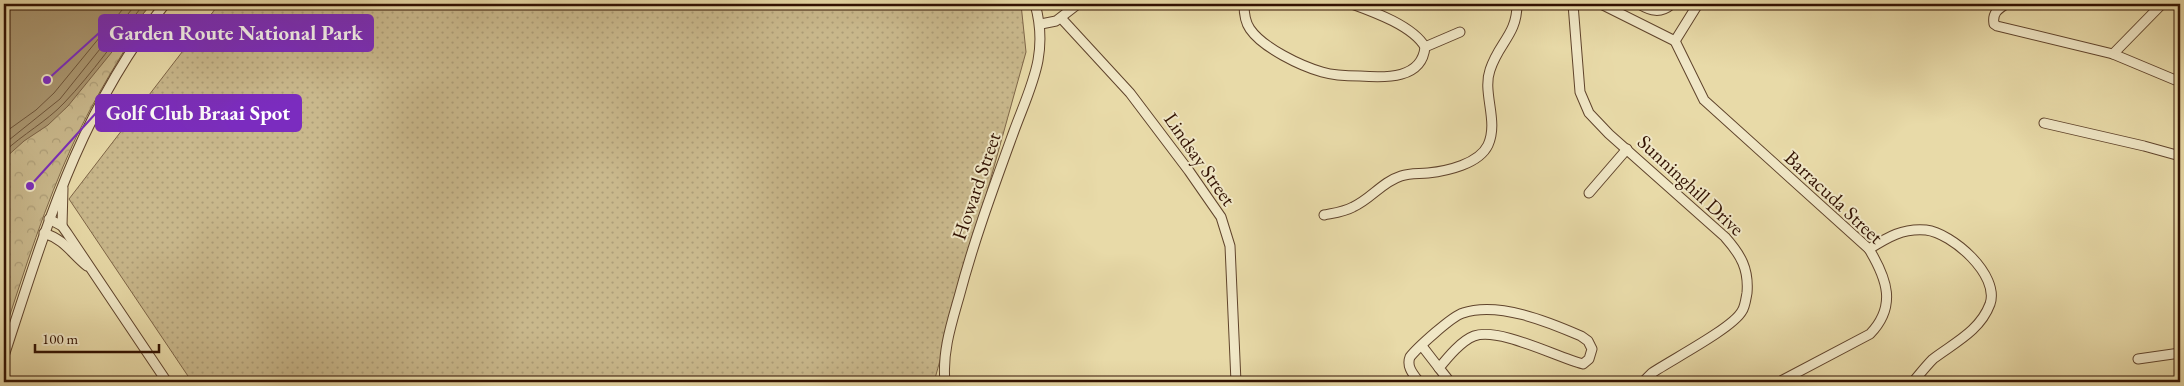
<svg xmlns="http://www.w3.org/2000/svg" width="2184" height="386" viewBox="0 0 2184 386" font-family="'EB Garamond',serif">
<defs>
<pattern id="grass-dots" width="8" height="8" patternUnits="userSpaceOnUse" patternTransform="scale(1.25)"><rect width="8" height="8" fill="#c9b88c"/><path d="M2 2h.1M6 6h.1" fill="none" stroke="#ad9d77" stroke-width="1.8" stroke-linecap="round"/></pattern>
<pattern id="park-crowns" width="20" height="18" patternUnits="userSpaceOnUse" patternTransform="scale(1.25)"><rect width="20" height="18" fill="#c9b88c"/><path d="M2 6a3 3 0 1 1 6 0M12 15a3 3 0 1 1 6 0" fill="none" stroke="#ad9d77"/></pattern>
</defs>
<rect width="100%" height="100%" fill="#e8daa8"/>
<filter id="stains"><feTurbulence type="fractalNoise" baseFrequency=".004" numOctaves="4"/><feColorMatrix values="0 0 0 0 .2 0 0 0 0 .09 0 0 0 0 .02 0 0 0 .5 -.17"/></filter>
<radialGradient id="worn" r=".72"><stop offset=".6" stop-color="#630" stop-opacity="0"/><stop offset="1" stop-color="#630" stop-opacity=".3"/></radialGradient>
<path fill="url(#grass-dots)" stroke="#7e6547" d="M219,4H1021L1026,52L934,382H192L69,199Z"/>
<path fill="url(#park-crowns)" stroke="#7e6547" d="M4,4H151L113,51L132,38C111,72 90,107 73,144C45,205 25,269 4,333Z"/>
<path fill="#aa9670" stroke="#7a6144" d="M4,4H151L68,106L48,125L24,141L4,159Z"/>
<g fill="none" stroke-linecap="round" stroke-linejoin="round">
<g stroke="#6e5439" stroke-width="1">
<path d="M4,133L36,110L54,93L127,4"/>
<path d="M4,144L60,99L136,4"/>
<path d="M4,152C23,134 46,122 64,103C92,74 118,36 144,4"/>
</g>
<g stroke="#60442c" stroke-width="11">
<g id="minor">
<path d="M1244,4C1244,13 1245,22 1250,29C1263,48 1301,66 1322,72C1335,76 1348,76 1360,76C1386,78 1422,79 1425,47C1413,26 1374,12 1352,4"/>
<path d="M1573,4L1580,92L1589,113L1609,134L1725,237C1741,255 1749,269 1747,293C1746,298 1745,307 1742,311C1733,328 1671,360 1652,373L1643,382"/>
<path d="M1601,4L1675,41"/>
<path d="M1639,4C1651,11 1660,14 1672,4"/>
<path d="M2006,4C1998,9 1992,13 1994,24L1997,26L2113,54L2180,82"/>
<path d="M1061,18L1130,93L1189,171L1221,217L1230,246L1236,382"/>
<path d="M1041,24L1056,21L1078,4"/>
<path d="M1675,41L1704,100L1869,249C1887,279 1897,306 1870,334L1779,382"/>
<path d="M1675,41L1698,4"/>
<path d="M1425,47L1460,32"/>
<path d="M2113,54L2162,4"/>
<path d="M2044,123L2144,146L2180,156"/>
<path d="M1589,193L1627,149"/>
<path d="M1324,215C1334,213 1344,212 1353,207C1371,199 1382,182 1401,176C1410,173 1419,174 1428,173C1447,171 1479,164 1488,145C1499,121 1482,93 1490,70C1499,42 1517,35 1517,4"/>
<path d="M49,219L62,226L67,233L167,382"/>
<path d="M62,226L63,188"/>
<path d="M44,233C65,240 71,253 87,266"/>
<path d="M1869,249C1888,237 1903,228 1926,230C1952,233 2000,275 1990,304C1980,331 1954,343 1933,359C1926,366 1919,375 1913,382"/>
<path d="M1422,346L1439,368"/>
<path d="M4,356C46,228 79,112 165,4"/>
<path d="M2138,359L2180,353"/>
<path d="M945,382C942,353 951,325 959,297C974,240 994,186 1014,131C1031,85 1049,54 1035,4"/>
<path d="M1419,382C1414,375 1406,367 1410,357C1417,348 1452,316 1463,313C1498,301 1549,322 1581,336L1588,341L1592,349L1589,359L1583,364C1556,357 1499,327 1474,336C1461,341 1448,357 1439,368L1450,382"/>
</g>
</g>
<use href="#minor" stroke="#f0e7c6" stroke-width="9"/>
</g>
<g text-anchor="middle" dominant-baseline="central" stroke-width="4" stroke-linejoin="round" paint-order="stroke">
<g font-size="20" fill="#321202" stroke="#f0e7c6">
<text transform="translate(1200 159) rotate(55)">Lindsay Street</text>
<text transform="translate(1691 185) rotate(43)">Sunninghill Drive</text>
<text transform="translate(976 186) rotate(-71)">Howard Street</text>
<text transform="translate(1834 197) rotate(43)">Barracuda Street</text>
</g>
</g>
<path fill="none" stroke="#7b2cbf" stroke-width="2" d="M47 80L99 33M30 186L96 113"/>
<g fill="#7b2cbf" stroke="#f0e7c6" stroke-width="2">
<circle cx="47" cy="80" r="5"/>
<circle cx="30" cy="186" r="5"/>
</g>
<g fill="#7b2cbf" stroke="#7b2cbf" stroke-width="2">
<rect x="99" y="15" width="274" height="36" rx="5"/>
<rect x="96" y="95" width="205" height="36" rx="5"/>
</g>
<g font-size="21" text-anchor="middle" font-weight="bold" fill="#fff">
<text x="236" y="40">Garden Route National Park</text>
<text x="198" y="120">Golf Club Braai Spot</text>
</g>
<rect width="2184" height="386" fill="none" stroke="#e8daa8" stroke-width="20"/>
<rect x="5" y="5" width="2174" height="376" fill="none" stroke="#321202" stroke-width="2.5"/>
<rect x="10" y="10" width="2164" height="366" fill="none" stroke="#321202"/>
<path d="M35 344v8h124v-8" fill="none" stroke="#321202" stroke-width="2.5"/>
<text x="42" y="344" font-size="15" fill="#321202" stroke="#f0e7c6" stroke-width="4" paint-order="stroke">100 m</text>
<rect width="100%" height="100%" filter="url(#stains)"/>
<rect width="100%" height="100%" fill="url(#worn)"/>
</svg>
